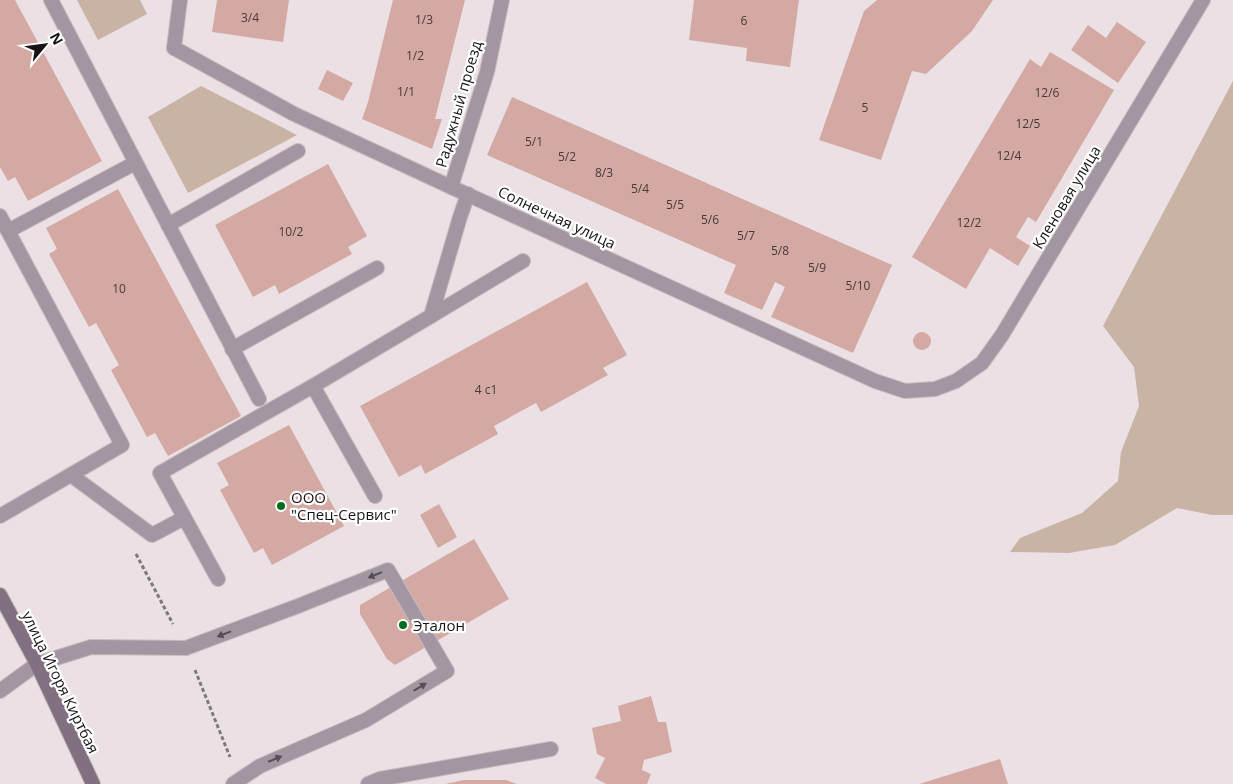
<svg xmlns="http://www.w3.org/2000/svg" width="1233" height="784" viewBox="0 0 1233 784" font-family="'Open Sans',sans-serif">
<rect width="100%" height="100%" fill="#ebe1e4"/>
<g fill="#c8b3a4">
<path d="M77,0H140L147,14L98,40Z"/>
<path d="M1233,81V515H1212L1177,508L1115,545L1069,553L1010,552L1020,538L1082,513L1118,481L1121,452L1139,406L1134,367L1103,326Z"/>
<path d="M201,86L297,135L188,193L148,117Z"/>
</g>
<g fill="#d4a9a3">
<path d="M0,0H15L102,161L28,201L15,177L8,181L0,167Z"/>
<path d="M217,0H289L283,42L212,32Z"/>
<path d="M393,0H465L435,119H442L432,149L362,119L368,102Z"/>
<path d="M694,0H799L790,67L746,61L747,48L689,40Z"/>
<path d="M877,0H993L972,31L926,74L912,71L881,160L819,140L864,11Z"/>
<path d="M1117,22L1146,42L1118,83L1071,50L1088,25L1106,38Z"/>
<path d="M1050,52L1114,90L1036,222L1028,217L1016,237L1030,246L1018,266L990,248L966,289L912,257L1030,59L1041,67Z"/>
<path d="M327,70L353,83L343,101L318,89Z"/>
<path d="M512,97L892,265L853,353L771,317L785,287L775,282L762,310L724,293L736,265L487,155Z"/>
<path d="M328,164L367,236L348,247L352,254L279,294L275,285L253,297L215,225Z"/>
<path d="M118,189L241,416L168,456L155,433L147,437L111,370L119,365L96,323L89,327L49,254L57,249L46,228Z"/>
<path d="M587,282L627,355L603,368L608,375L541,412L536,403L494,426L498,434L425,474L421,465L399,477L360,406Z"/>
<circle cx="922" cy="341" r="9"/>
<path d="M289,425L344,526L272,565L263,548L254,553L220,490L229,485L217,463Z"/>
<path d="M439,504L457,537L438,548L420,515Z"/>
<path d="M474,539L509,599L395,665L387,659L360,614V605Z"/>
<path d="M651,696L658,722H666L672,752L644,760L642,770L651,774L647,784H606L595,778L605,758L597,754L592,728L621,721L618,706Z"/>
<path d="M1000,759L1008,784H919Z"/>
<path d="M464,780H506L517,784H445Z"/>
</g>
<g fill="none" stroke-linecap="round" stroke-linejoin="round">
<g stroke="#c5bcbf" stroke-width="16">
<g id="service">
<path d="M174,48L294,114L451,187"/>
<path d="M0,216L122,445L0,516"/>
<path d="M168,225L298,151"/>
<path d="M8,231L135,163"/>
<path d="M431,316L523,261"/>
<path d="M232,349L377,268"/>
<path d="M313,386L375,496"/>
<path d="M71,475L152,535L184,518"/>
<path d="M218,579L160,473L313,386L431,316L460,217L468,194"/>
<path d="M0,691L37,664L91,647L186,648L298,606L388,570L447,671L366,720L260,766L233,784"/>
<path d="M368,784L380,779L551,749"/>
</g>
</g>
<g stroke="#c5bcbf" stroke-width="16">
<g id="minor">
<path d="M51,0L259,399"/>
<path d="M502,0L487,72L451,187L875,381L905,391L935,389L956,381L982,363L1002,335L1203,0"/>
<path d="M174,48L180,0"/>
</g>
</g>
<g stroke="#c5bcbf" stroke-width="16">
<path id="secondary" d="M0,595L37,664L93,784"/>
</g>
<g stroke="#80797b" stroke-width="3" stroke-dasharray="4 2.5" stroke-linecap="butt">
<path d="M136,554L173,624"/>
<path d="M195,670L230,757"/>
</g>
<use href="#service" stroke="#a296a2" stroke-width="14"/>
<use href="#minor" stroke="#a296a2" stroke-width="14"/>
<use href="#secondary" stroke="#827081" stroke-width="14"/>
</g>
<defs><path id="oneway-solid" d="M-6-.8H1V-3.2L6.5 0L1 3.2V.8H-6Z" transform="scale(1.25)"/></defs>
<g fill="#564e54">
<use href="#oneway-solid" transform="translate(375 575) rotate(158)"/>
<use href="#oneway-solid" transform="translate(224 634) rotate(159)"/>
<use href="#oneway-solid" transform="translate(420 687) rotate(-31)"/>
<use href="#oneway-solid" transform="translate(275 759) rotate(-23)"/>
</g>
<g fill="#006e1e" stroke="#fff" stroke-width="2">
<circle cx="281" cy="506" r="5"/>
<circle cx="403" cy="625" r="5"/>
</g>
<g text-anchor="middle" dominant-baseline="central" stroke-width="4.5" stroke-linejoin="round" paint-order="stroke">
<g font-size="12" fill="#473938">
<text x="250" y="17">3/4</text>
<text x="424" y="19">1/3</text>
<text x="744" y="20">6</text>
<text x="415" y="55">1/2</text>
<text x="406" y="91">1/1</text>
<text x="1047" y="92">12/6</text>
<text x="865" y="107">5</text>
<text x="1028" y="123">12/5</text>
<text x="534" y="141">5/1</text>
<text x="1009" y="155">12/4</text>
<text x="567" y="156">5/2</text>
<text x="604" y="172">8/3</text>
<text x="640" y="188">5/4</text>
<text x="675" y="204">5/5</text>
<text x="710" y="219">5/6</text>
<text x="969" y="222">12/2</text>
<text x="291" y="231">10/2</text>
<text x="746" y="235">5/7</text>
<text x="780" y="250">5/8</text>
<text x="817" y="267">5/9</text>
<text x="858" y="285">5/10</text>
<text x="119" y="288">10</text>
<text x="486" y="389">4 с1</text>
</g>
<g font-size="15" fill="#181415" stroke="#fff">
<text transform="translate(458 104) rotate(-74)">Радужный проезд</text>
<text transform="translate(1066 197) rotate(-59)">Кленовая улица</text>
<text transform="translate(557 217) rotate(25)">Солнечная улица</text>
<text transform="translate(61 682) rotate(64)">улица Игоря Киртбая</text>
</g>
<g font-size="15" fill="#181415" stroke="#fff" text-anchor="start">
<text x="291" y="497">ООО<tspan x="291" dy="17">"Спец-Сервис"</tspan></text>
<text x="413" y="625">Эталон</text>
</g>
</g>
<g transform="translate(45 45) rotate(61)" stroke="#ffffff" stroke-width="4" paint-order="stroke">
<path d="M0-4L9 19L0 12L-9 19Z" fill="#181415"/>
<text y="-8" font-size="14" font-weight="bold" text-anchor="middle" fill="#181415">N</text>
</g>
</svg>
